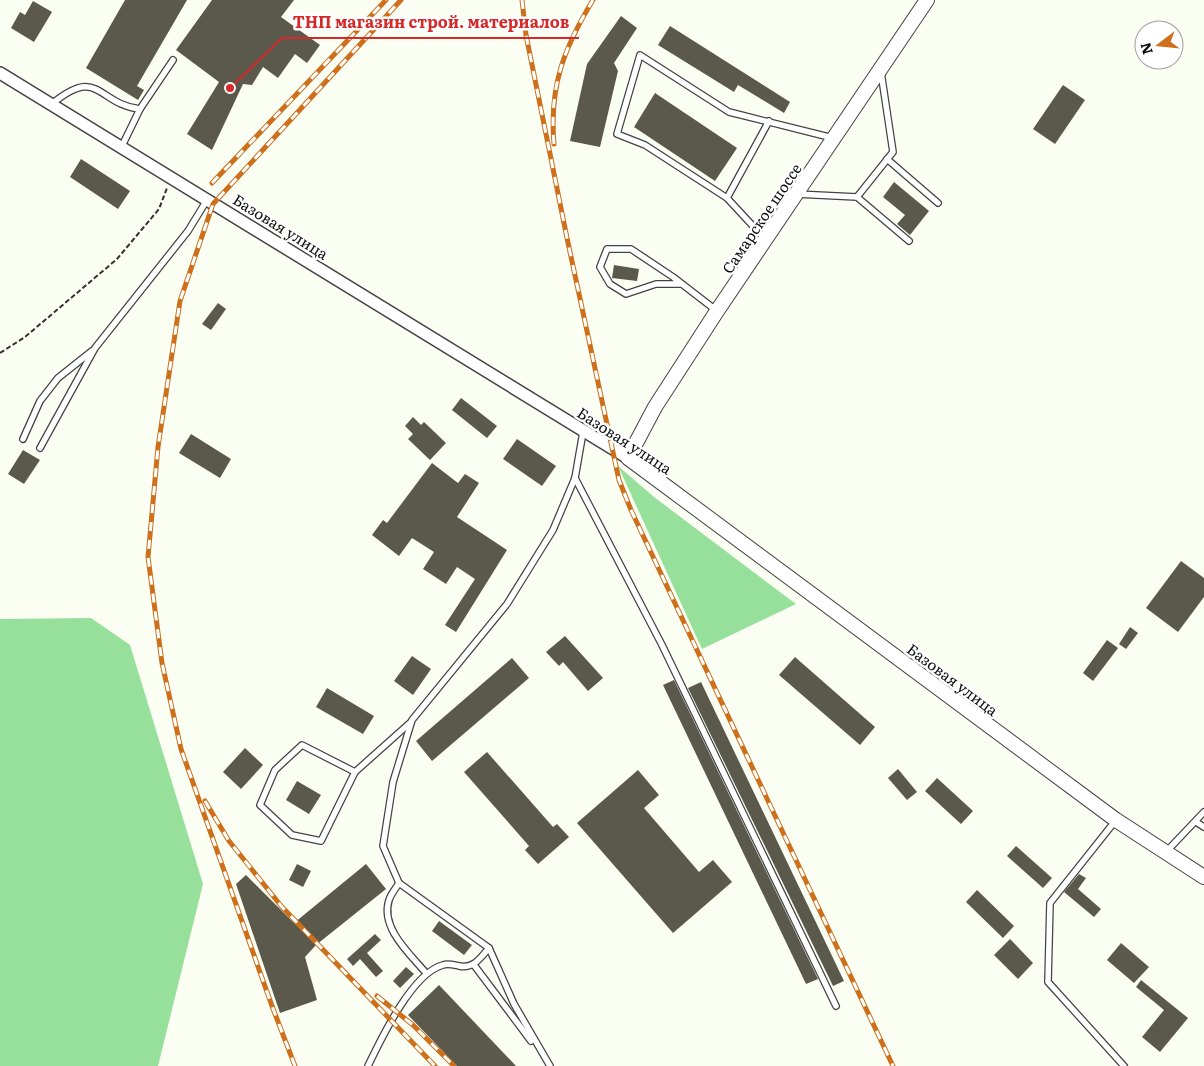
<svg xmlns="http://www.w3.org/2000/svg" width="1204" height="1066" viewBox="0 0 1204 1066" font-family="Literata,serif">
<rect width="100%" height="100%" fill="#fbfff3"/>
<g fill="#96e09b">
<path d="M618,466L654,497L796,604L702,649Z"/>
<path d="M91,618L130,645L203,884L158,1066H0V619Z"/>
</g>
<g fill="#5a594b">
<path d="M125,0H187L137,86L144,90L138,100L86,68Z"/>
<path d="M212,0H294L281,17L320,45L307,63L295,54L278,78L263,67L252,85L243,84L212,150L187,134L219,82L176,50Z"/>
<path d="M33,1L52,12L34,42L11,28L20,12L25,15Z"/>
<path d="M621,16L637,28L614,63L618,71L600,147L570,141L587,64Z"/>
<path d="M670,26L790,102L784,113L738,85L734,92L658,45Z"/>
<path d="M1063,85L1085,100L1055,144L1033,129Z"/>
<path d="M655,93L737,148L715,181L634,127Z"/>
<path d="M81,159L130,191L118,209L70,177Z"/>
<path d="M894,182L929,211L910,235L897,224L905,215L883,197Z"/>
<path d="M614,265L639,269L637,281L612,278Z"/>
<path d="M218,303L226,309L211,330L202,324Z"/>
<path d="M461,398L497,426L487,438L452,410Z"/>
<path d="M413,417L421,425L424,422L446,443L430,460L408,439L413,434L405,426Z"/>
<path d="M191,434L231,459L220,478L179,453Z"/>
<path d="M517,439L556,466L542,486L503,459Z"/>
<path d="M23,450L40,460L24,484L8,474Z"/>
<path d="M432,463L458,483L465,474L479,483L457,517L507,550L456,632L445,625L475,579L457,567L446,584L423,569L434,552L412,538L399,556L372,535L383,520L387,523Z"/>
<path d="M1181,561L1204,578V597L1178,632L1146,608Z"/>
<path d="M1130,627L1138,633L1126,649L1119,644Z"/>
<path d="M565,636L603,678L588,691L563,662L559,666L546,652Z"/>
<path d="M1107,640L1118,648L1093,681L1083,673Z"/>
<path d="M412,656L431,669L413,695L394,681Z"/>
<path d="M795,657L875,727L860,745L779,675Z"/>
<path d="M512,658L529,678L432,761L416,741Z"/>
<path d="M674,680L818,979L806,984L663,685Z"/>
<path d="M701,682L844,981L833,986L688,688Z"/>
<path d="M327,688L374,716L363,734L316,707Z"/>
<path d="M245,748L263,765L241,789L223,772Z"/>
<path d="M487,752L553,827L557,824L569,837L538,864L525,850L529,846L464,772Z"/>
<path d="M898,769L917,792L907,800L888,778Z"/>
<path d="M638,770L659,795L644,808L699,872L713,860L732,882L673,933L577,823Z"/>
<path d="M937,778L973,811L961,824L925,791Z"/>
<path d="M297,781L321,795L309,814L286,800Z"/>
<path d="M1016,846L1052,878L1043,888L1007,856Z"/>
<path d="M297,864L311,871L303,887L289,880Z"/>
<path d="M366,864L386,889L316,945L305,957L317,1000L280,1013L236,884L246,875L294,923Z"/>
<path d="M1079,874L1086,878L1078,889L1101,909L1094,917L1064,892Z"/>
<path d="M977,890L1014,926L1003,938L966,902Z"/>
<path d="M439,921L472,945L464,955L432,931Z"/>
<path d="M375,934L381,940L367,953L383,971L376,977L360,959L353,966L347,959Z"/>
<path d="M1010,939L1033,963L1018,979L994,955Z"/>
<path d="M1121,943L1149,967L1134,983L1107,960Z"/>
<path d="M406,967L414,974L400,988L393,981Z"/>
<path d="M1141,980L1188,1018L1160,1052L1142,1037L1164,1010L1136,987Z"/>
<path d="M439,985L516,1066H457L408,1015Z"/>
</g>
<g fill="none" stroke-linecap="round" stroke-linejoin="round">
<g stroke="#434343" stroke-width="8">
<g id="service">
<path d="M52,104C99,65 97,104 140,109L173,60"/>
<path d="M769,121L727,198L645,145L617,134L640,55L729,112L833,138"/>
<path d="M121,148L140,109"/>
<path d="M887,159L938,203"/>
<path d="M796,194L857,197L909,241"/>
<path d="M857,197L893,152L881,72"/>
<path d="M727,198L765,239"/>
<path d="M682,284H656L626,294L610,284L600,267L607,249H631L673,277L717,311"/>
<path d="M23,439L40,401L58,378L92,351"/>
<path d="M40,448L95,348L188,231L207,200"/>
<path d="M575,478L662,645L836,1006"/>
<path d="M355,772L302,745L275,770L260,805L292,835L321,841L355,772L411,722"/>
<path d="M1116,820L1050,903L1048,982L1124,1066"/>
<path d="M1196,822L1204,827"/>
<path d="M1166,852L1204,812"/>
<path d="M399,883C396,888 391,894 389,900C380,928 410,954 426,973"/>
<path d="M489,948L514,1004L550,1066"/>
<path d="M474,965L531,1041"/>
<path d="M368,1066C381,1039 412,973 443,965C448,963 454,965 459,966C474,969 480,958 489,948L399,883L383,846L393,782L412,720L507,604L553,530L575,478L583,432"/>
</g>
</g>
<g stroke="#434343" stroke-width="14">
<path id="minor" d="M0,73L628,458"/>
</g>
<g stroke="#434343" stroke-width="16">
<path id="tertiary" d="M927,0L717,311L655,407L628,458L1116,820L1204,877"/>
</g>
<path stroke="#323232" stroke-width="2" stroke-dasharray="5 2.5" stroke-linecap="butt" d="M0,353L25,337L117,259L159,209L167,188"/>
<use href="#service" stroke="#fff" stroke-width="5.5"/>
<use href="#minor" stroke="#fff" stroke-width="11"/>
<use href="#tertiary" stroke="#fff" stroke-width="14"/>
<g stroke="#cd6f1b" stroke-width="5">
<g id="rail">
<path d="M522,0L526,35L567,238L619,480L631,510L893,1066"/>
<path d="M554,144C549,86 564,48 593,0"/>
<path d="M212,183L386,0"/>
<path d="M205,801L229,841L282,907L435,1066"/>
<path d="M377,996L413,1025L454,1066"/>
<path d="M295,1066L272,1006L181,749L162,663L148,557L158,447L180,301L213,204L401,0"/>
</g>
</g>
<use href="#rail" stroke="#fff" stroke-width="3" stroke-dasharray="9" stroke-linecap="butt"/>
</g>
<g text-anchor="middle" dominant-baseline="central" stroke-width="5" stroke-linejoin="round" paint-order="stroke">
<g font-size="15" fill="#101010" stroke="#fff">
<text transform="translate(761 218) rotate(-56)">Самарское шоссе</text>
<text transform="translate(281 226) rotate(32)">Базовая улица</text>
<text transform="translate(625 440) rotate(33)">Базовая улица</text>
<text transform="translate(953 679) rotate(37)">Базовая улица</text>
</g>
</g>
<path fill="none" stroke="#d62828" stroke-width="2" d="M230 88L282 38H579"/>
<circle fill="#d62828" stroke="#fff" stroke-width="2" cx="230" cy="88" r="5"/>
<g font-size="16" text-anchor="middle" font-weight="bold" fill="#d62828" stroke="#fff" stroke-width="5" stroke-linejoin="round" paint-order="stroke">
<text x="431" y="28">ТНП магазин строй. материалов</text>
</g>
<g transform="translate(1159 45) rotate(254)"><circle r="24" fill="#ffffff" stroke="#9f9f9f"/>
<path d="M0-4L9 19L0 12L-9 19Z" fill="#cd6f1b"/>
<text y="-8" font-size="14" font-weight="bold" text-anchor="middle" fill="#101010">N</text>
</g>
</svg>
